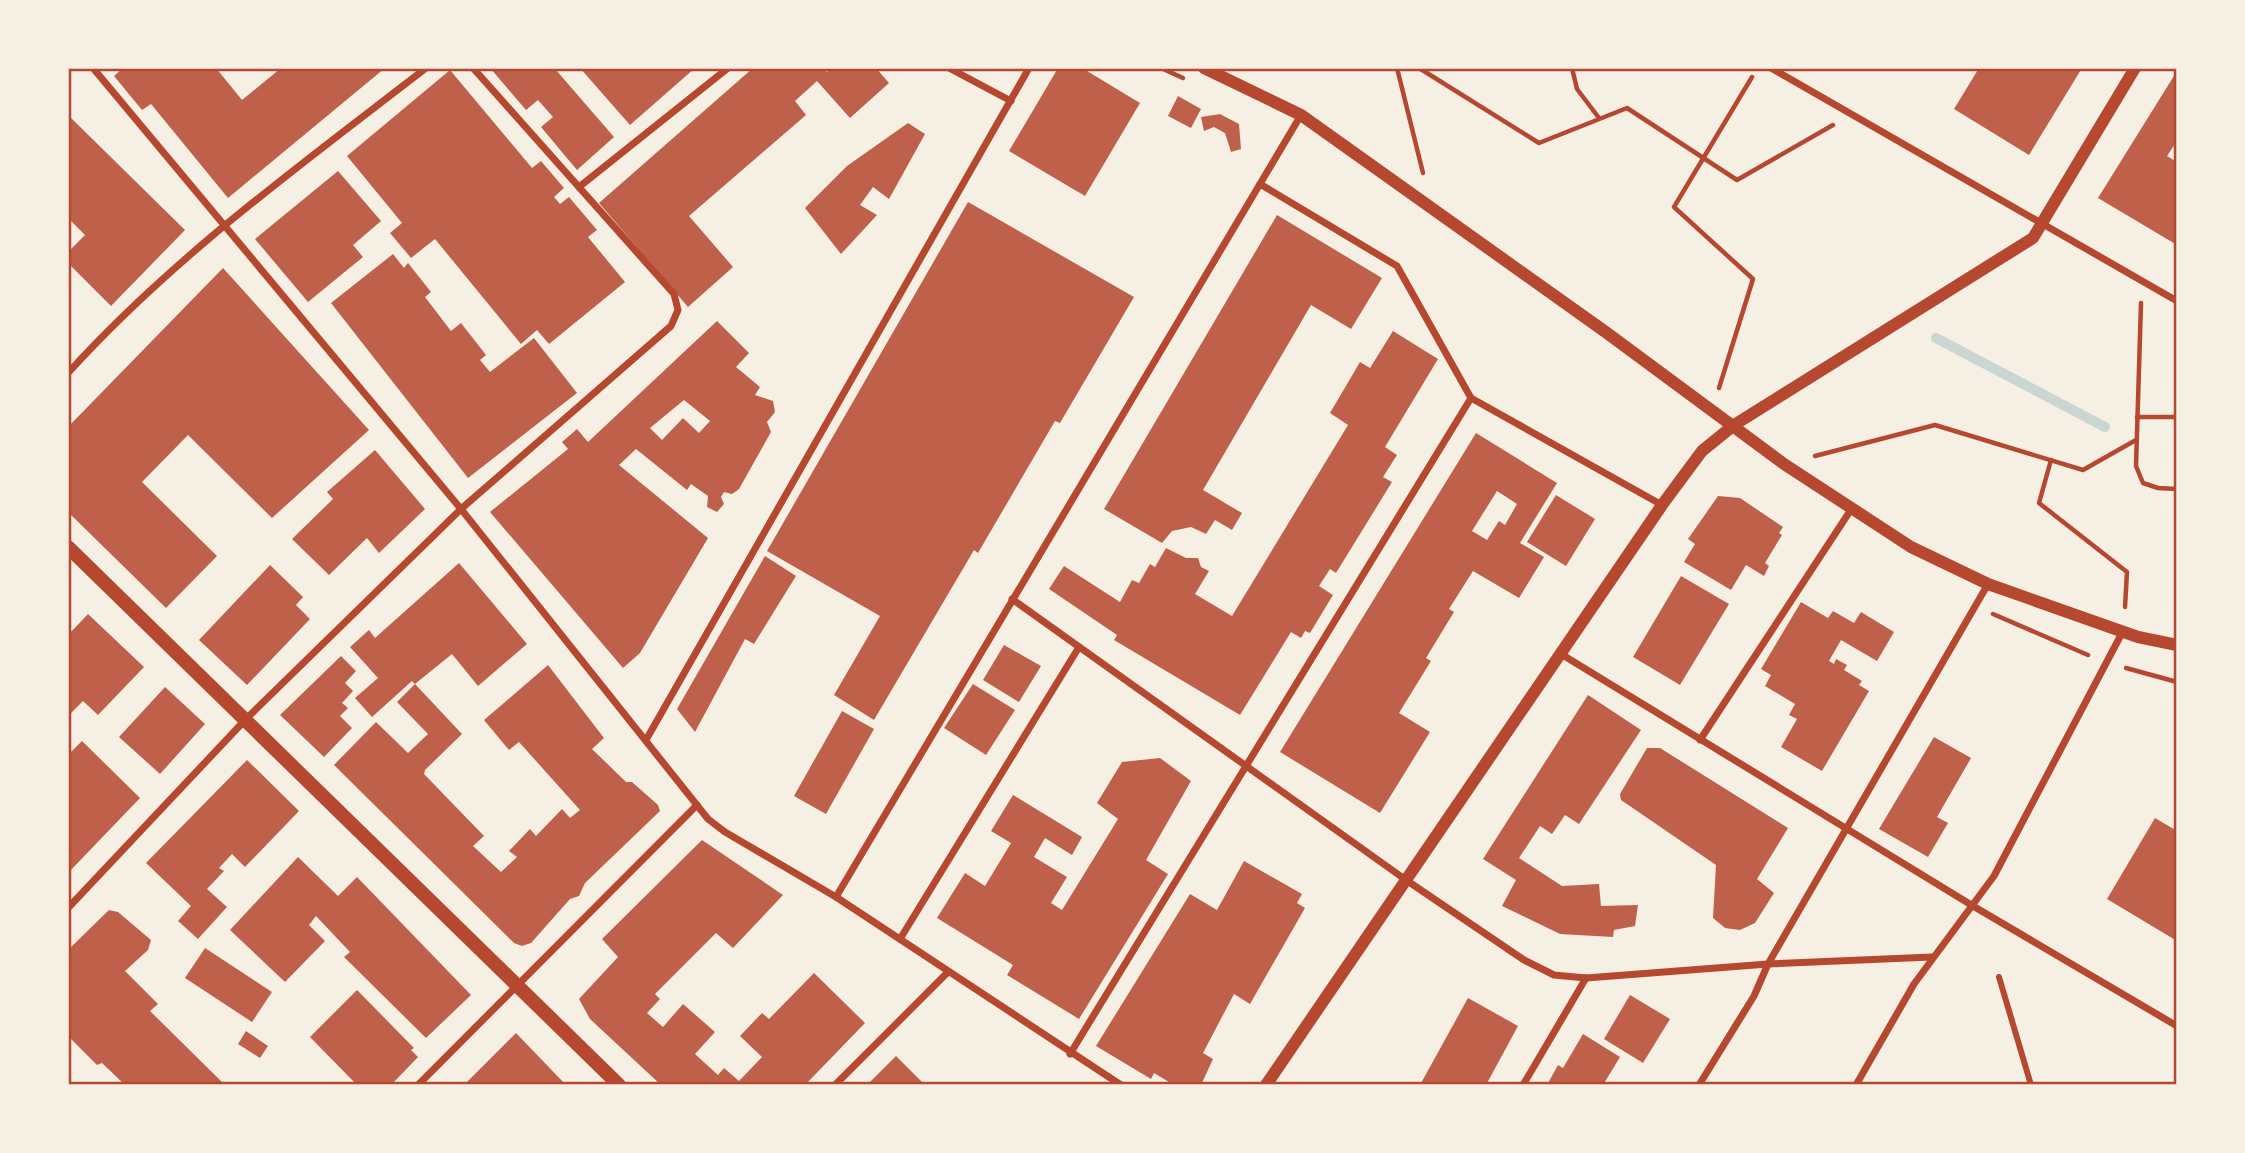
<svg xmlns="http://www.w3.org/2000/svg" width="2245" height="1153" viewBox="0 0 2245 1153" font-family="Arial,sans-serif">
<rect width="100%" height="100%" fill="#f6efe4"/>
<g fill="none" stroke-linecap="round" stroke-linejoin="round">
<path stroke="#c9d6d2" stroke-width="10" d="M1936,338L2105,427"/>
</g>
<g fill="#bf614a" fill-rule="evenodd">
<path d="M123,68H216L242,100L281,68H385L228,198L151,104L142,110L114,76Z"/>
<path d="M490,68H559L556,70L614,137L577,170L541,127L553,117L538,100L526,110Z"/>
<path d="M580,68H695L630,125Z"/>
<path d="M753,68H824L827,72L832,68H876L889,83L850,118L817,81L795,101L806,115L689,216L733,267L688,307L599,203Z"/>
<path d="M1058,68H1082L1140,103L1085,196L1009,151Z"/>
<path d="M1979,68H2082L2029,155L1954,109Z"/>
<path d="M450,70L532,168L541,161L564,188L554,197L560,204L569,197L597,230L588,237L625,282L549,344L537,330L521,344L435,239L411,258L390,233L402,223L347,156Z"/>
<path d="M2177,71V141L2167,156L2177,162V245L2098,198Z"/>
<path d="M1178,96L1201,109L1191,128L1168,116Z"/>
<path d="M1220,114L1239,124L1241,149L1231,152L1225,133L1214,127L1204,131L1201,117Z"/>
<path d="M68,115L185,230L111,306L68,263V252L85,235L68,218Z"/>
<path d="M908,123L925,134L889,199L873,187L860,205L877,215L841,254L805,208L847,166Z"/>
<path d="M338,171L381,221L353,245L363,257L308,302L255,239Z"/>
<path d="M968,202L1134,297L1060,423L1055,421L978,553L974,550L874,720L834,695L880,616L767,551Z"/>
<path d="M1277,215L1382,278L1351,329L1311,305L1203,490L1242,513L1232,530L1215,520L1206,534L1191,527L1172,531L1162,543L1104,509Z"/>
<path d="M393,254L404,268L408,263L431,292L425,297L451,331L461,323L486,355L480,360L490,372L534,338L577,393L468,478L331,303Z"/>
<path d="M223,268L369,430L272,518L188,435L142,482L217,556L166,608L68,512V427Z"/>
<path d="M717,321L749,353L736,367L760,387L755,395L773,401L775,412L767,422L771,432L739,489L732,494L724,492L721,497L724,504L717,512L707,507L708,496L691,484L687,490L636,449L619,465L708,538L640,653L623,668L490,512L568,449L562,442L577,429L588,442ZM684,400L710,421L699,433L683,418L662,440L650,428Z"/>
<path d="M1393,331L1438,359L1385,447L1397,455L1383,477L1392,482L1336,573L1330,569L1319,586L1333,595L1310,633L1305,631L1301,638L1291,632L1240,715L1114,640L1117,635L1049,589L1064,566L1120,602L1132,580L1139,583L1150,564L1155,567L1166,548L1186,558H1198L1201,567L1209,571L1195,594L1232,616L1348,425L1330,413L1360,362L1370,368Z"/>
<path d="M1476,433L1557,483L1520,543L1544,557L1519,598L1473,571L1449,609L1454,612L1426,658L1431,661L1399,713L1430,732L1380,813L1280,752ZM1497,491L1517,504L1505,525L1499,521L1487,540L1472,531Z"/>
<path d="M375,450L425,509L379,553L367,538L329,575L292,539L333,499L327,492Z"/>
<path d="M1556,495L1595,519L1566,566L1527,542Z"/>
<path d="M1718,496L1740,498L1783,527L1779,533L1782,535L1765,563L1769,566L1764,576L1746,565L1731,590L1684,562L1695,544L1688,539Z"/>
<path d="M765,556L796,576L754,644L745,639L695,732L677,709Z"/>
<path d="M459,563L527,644L478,686L452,654L415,684L462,734L425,770L424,774L484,836L473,846L501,872L517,857L509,851L530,829L536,836L562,809L570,818L580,810L519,742L509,750L484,720L548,665L604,738L592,749L626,782H632L658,805L660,811L585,883L579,896L570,899L531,943L522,946L514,943L334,765L376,722L408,753L428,734L397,702L415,684L412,681L372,717L355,698L378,678L350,647L369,630L375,638Z"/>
<path d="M270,565L303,597L296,605L310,619L247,685L199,640Z"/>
<path d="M1681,576L1729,604L1680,685L1633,657Z"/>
<path d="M1801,602L1828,618L1833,611L1854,623L1861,612L1894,632L1877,661L1841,640L1829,661L1834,664L1836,659L1847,665L1844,670L1862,681L1859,685L1869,691L1822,771L1781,747L1797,719L1789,715L1795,704L1765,686L1771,675L1761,669Z"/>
<path d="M88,614L144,667L98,715L83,701L68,716V635Z"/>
<path d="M1004,645L1041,666L1019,702L983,680Z"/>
<path d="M341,656L356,671L345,683L353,691L342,703L348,708L340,716L352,728L324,757L280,715Z"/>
<path d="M973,684L1015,710L986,755L944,728Z"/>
<path d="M165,687L205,724L160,774L119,737Z"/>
<path d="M1588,695L1641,730L1579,824L1565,815L1552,834L1540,826L1519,858L1562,886L1599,884L1601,906L1638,905L1635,926L1614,930L1613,937L1560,934L1502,906L1516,880L1483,859Z"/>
<path d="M842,711L874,729L826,814L794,796Z"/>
<path d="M1934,737L1971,758L1937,817L1948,823L1928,857L1879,829Z"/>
<path d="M82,741L140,798L68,873V755Z"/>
<path d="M1647,748H1660L1788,828L1757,879L1774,893L1755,923L1740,930L1725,928L1713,918L1716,865L1621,800L1620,794Z"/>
<path d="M1160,758L1191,781L1146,860L1168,874L1079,1019L1007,975L1013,965L937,918L965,873L985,886L1011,843L991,831L1013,795L1082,837L1072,855L1045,838L1034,857L1067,877L1051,903L1062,910L1118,819L1097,803L1122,762Z"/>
<path d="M247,760L299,811L245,867L232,854L219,868L224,871L207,889L227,907L198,939L178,921L191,906L146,863Z"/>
<path d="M2155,818L2177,831V941L2107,899Z"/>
<path d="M702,840L783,895L733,948L716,933L655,994L660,999L647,1013L663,1027L683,1004L715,1032L695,1054L718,1075L724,1068L739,1081L762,1057L740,1036L762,1013L769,1019L814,973L865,1023L805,1085H661L590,1019L579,999L618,957L602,939Z"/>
<path d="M298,857L338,896L357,877L471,995L426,1038L344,957L350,952L316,916L309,925L325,941L285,982L230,930Z"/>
<path d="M1244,861L1302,894L1297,903L1305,908L1250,1004L1234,994L1203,1053L1213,1059L1201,1085H1174L1154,1073L1151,1079L1096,1046L1190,894L1217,910Z"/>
<path d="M109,910L118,912L151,940L148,950L125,971L158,1004L150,1011L225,1085H125L102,1063L97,1065L68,1036V950Z"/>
<path d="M205,948L272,992L252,1022L185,978Z"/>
<path d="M357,990L414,1048L411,1050L418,1057L391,1085H357L310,1037Z"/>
<path d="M1630,995L1670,1019L1643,1063L1604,1039Z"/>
<path d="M1468,998L1518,1026L1486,1085H1420Z"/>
<path d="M246,1031L268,1046L260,1058L238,1044Z"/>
<path d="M516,1033L566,1085H464Z"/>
<path d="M1583,1034L1620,1057L1603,1085H1547L1558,1065L1563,1068Z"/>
<path d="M896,1056L925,1085H867Z"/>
</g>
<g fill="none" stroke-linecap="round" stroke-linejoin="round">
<g stroke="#b5482f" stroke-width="4.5">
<path d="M1161,68L1183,78"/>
<path d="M1397,68L1423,173"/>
<path d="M1419,68L1539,143L1627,108L1737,180L1833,125"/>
<path d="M1572,68L1577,89L1599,118"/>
<path d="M2141,303L2136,466L2143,483L2158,488L2177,489"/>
<path d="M1719,388L1753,279L1674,207L1752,77"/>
<path d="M2137,417H2177"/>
<path d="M1815,456L1935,425L2083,470L2136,440"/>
<path d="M2051,460L2039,503L2127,572L2125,607"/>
<path d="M1993,614L2088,655"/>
<path d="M2126,668L2177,682"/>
</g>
<path stroke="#b5482f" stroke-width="6" d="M1999,977L2031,1085"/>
<g stroke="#b5482f" stroke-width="7">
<path d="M93,68L461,509L708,819L725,832L836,897L1121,1085"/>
<path d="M949,68L1011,101"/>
<path d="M1771,68L2177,301"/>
<path d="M1260,184L1397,266L1471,398L1662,505"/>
<path d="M579,187L728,68"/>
<path d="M68,373C173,257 302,164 426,68"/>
<path d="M1012,599L1406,880L1524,960L1554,975L1586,978L1768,964L1932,957"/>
<path d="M1561,654L1973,906L2177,1026"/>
<path d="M646,740L1029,68"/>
<path d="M1700,740L1852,508"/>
<path d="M836,897L1301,115"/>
<path d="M68,908L247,718L461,509L671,326L678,310L674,294L473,68"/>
<path d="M900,939L1079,647"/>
<path d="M1070,1054L1471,398"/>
<path d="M68,1084L69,1085"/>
<path d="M418,1085L697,805"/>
<path d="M835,1085L948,972"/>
<path d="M1523,1085L1586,978"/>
<path d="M1699,1085L1754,996L1768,964L1988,584"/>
<path d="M1856,1085L1914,984L1994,876L2123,631"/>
</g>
<g stroke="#b5482f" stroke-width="12">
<path d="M1204,68L1301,115L1607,333L1784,464L1911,547L1988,584L2138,637L2177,645"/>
<path d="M1266,1085L1662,505L1702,451L1734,425L2033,238L2135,68"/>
</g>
<path stroke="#b5482f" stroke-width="14" d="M68,547L619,1085"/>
</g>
<rect width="2245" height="1153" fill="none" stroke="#f6efe4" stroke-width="140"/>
<rect x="70" y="70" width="2105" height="1013" fill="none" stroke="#b5482f" stroke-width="2.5"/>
</svg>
